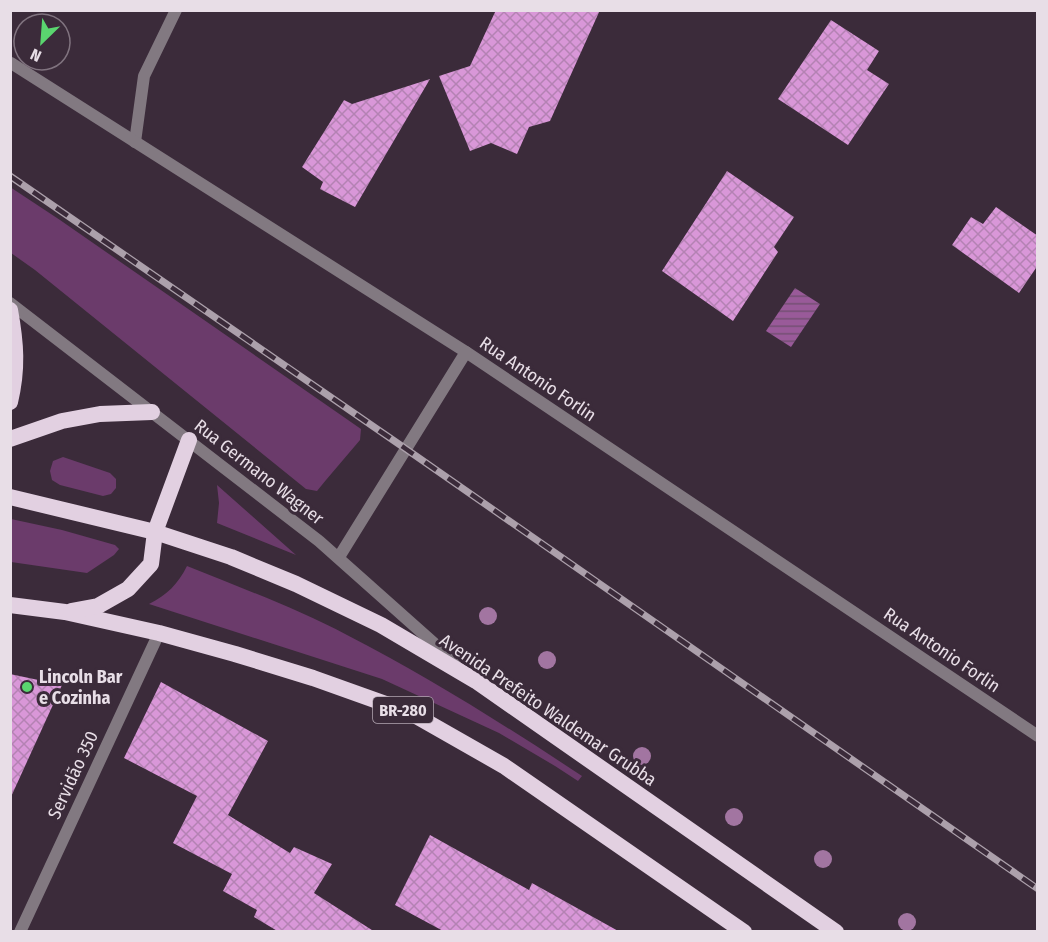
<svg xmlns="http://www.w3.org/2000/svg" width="1048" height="942" viewBox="0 0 1048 942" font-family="'Fira Sans Condensed',sans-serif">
<defs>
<pattern id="water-rules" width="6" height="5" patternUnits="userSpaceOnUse" patternTransform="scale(1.5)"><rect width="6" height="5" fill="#995a99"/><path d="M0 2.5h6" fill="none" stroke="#745073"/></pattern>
<pattern id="building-cross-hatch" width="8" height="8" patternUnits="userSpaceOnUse" patternTransform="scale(1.5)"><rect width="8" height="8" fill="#d997d8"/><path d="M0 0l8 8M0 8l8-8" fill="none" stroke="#b482b3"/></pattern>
</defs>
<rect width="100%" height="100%" fill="#3b2b3a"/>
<g fill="#6b3b6b">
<path d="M10,187L60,220L361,429L360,440L326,480L317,491L306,489L35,270L11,253Z"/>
<path d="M63,457L110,473L116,479V488L111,494L103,496L60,485L52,480L50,471L53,461Z"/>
<path d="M217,485L296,555L217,523L219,503Z"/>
<path d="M11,519L62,530L115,545L119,549L114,555L87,573L11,562Z"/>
<path d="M187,566C241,588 296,608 347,635C429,677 506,726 582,776L578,781L555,766L499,733L382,679L149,604C167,595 178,584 187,566Z"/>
</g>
<path fill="url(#water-rules)" d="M795,288L820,304L791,347L766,331Z"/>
<g fill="url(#building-cross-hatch)">
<path d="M496,10H600L550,121L529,127L517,154L491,143L470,151L439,76L470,66Z"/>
<path d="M831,20L879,51L867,70L889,84L848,145L778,99Z"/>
<path d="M430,79L355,207L320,189L323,182L302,167L344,100L352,104Z"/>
<path d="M727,171L794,217L774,247L778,252L733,321L662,271Z"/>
<path d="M996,207L1038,236V265L1019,293L952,245L971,217L983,224Z"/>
<path d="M10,674L62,685L10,799Z"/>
<path d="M161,682L268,741L228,815L290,853L294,847L332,864L314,893L375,932H279L254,917L257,910L223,891L232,874L173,843L197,796L124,758Z"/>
<path d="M430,835L529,890L532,883L620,932H445L395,905Z"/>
</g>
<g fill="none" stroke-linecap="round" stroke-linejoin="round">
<path stroke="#827981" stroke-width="12" d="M135,142L144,76L176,10"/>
<g stroke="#827981" stroke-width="12">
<path d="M11,63L466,352L1038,736"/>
<path d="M339,557L466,352"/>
<path d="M20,932L159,633"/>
</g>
<path stroke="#827981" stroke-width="12" d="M10,303L319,541L455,662"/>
<g stroke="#e2d0e1" stroke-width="16">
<path d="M10,310C16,343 18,369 10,402"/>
<path d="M10,439L62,421L100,414L152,412"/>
<path d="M10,497L155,532L231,557L296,584L381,625L476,681L836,932"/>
<path d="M10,605L65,612L159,633L235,654L313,678L411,713L504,766L744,932"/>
<path d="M71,611L98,606L128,589L151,564L155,532L189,440"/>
</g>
<g stroke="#aca0ab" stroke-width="7">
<path id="rail" d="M10,176L406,449L1038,889"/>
</g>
<use href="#rail" stroke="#3b2b3a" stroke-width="4.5" stroke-dasharray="14" stroke-linecap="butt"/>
</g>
<g fill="#a275a1">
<circle cx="488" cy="616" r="9"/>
<circle cx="547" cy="660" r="9"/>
<circle cx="642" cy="756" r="9"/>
<circle cx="734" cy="817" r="9"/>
<circle cx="823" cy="859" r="9"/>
<circle cx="907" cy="922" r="9"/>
</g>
<circle fill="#5ad56f" stroke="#3b2b3a" stroke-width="2" cx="27" cy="687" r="6"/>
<g text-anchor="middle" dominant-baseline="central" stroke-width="6" stroke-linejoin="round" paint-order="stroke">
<rect fill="#3b2b3a" stroke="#b4a8b3" stroke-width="1.5" x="373" y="697" width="60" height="26" rx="4.5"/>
<g font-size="16" font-weight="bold" fill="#e8dee7">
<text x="403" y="710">BR-280</text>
</g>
<g font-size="18" fill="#e8dee7" stroke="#3b2b3a">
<text transform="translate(538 379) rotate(34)">Rua Antonio Forlin</text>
<text transform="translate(259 472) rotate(38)">Rua Germano Wagner</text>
<text transform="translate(942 650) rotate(34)">Rua Antonio Forlin</text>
<text transform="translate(548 710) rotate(34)">Avenida Prefeito Waldemar Grubba</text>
<text transform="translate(73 775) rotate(-65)">Servidão 350</text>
</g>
<g font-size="18" font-weight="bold" fill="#e8dee7" stroke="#3b2b3a" text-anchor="start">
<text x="39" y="677">Lincoln Bar<tspan x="39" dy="21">e Cozinha</tspan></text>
</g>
</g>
<rect width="1048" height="942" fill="none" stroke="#e8dee7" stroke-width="24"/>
<g transform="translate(42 42) rotate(205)"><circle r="28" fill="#3b2b3a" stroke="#80737f" stroke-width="1.5"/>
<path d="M0-4.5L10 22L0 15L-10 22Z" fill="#5ad56f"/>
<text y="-9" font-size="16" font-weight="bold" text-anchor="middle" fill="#e8dee7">N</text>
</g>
</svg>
